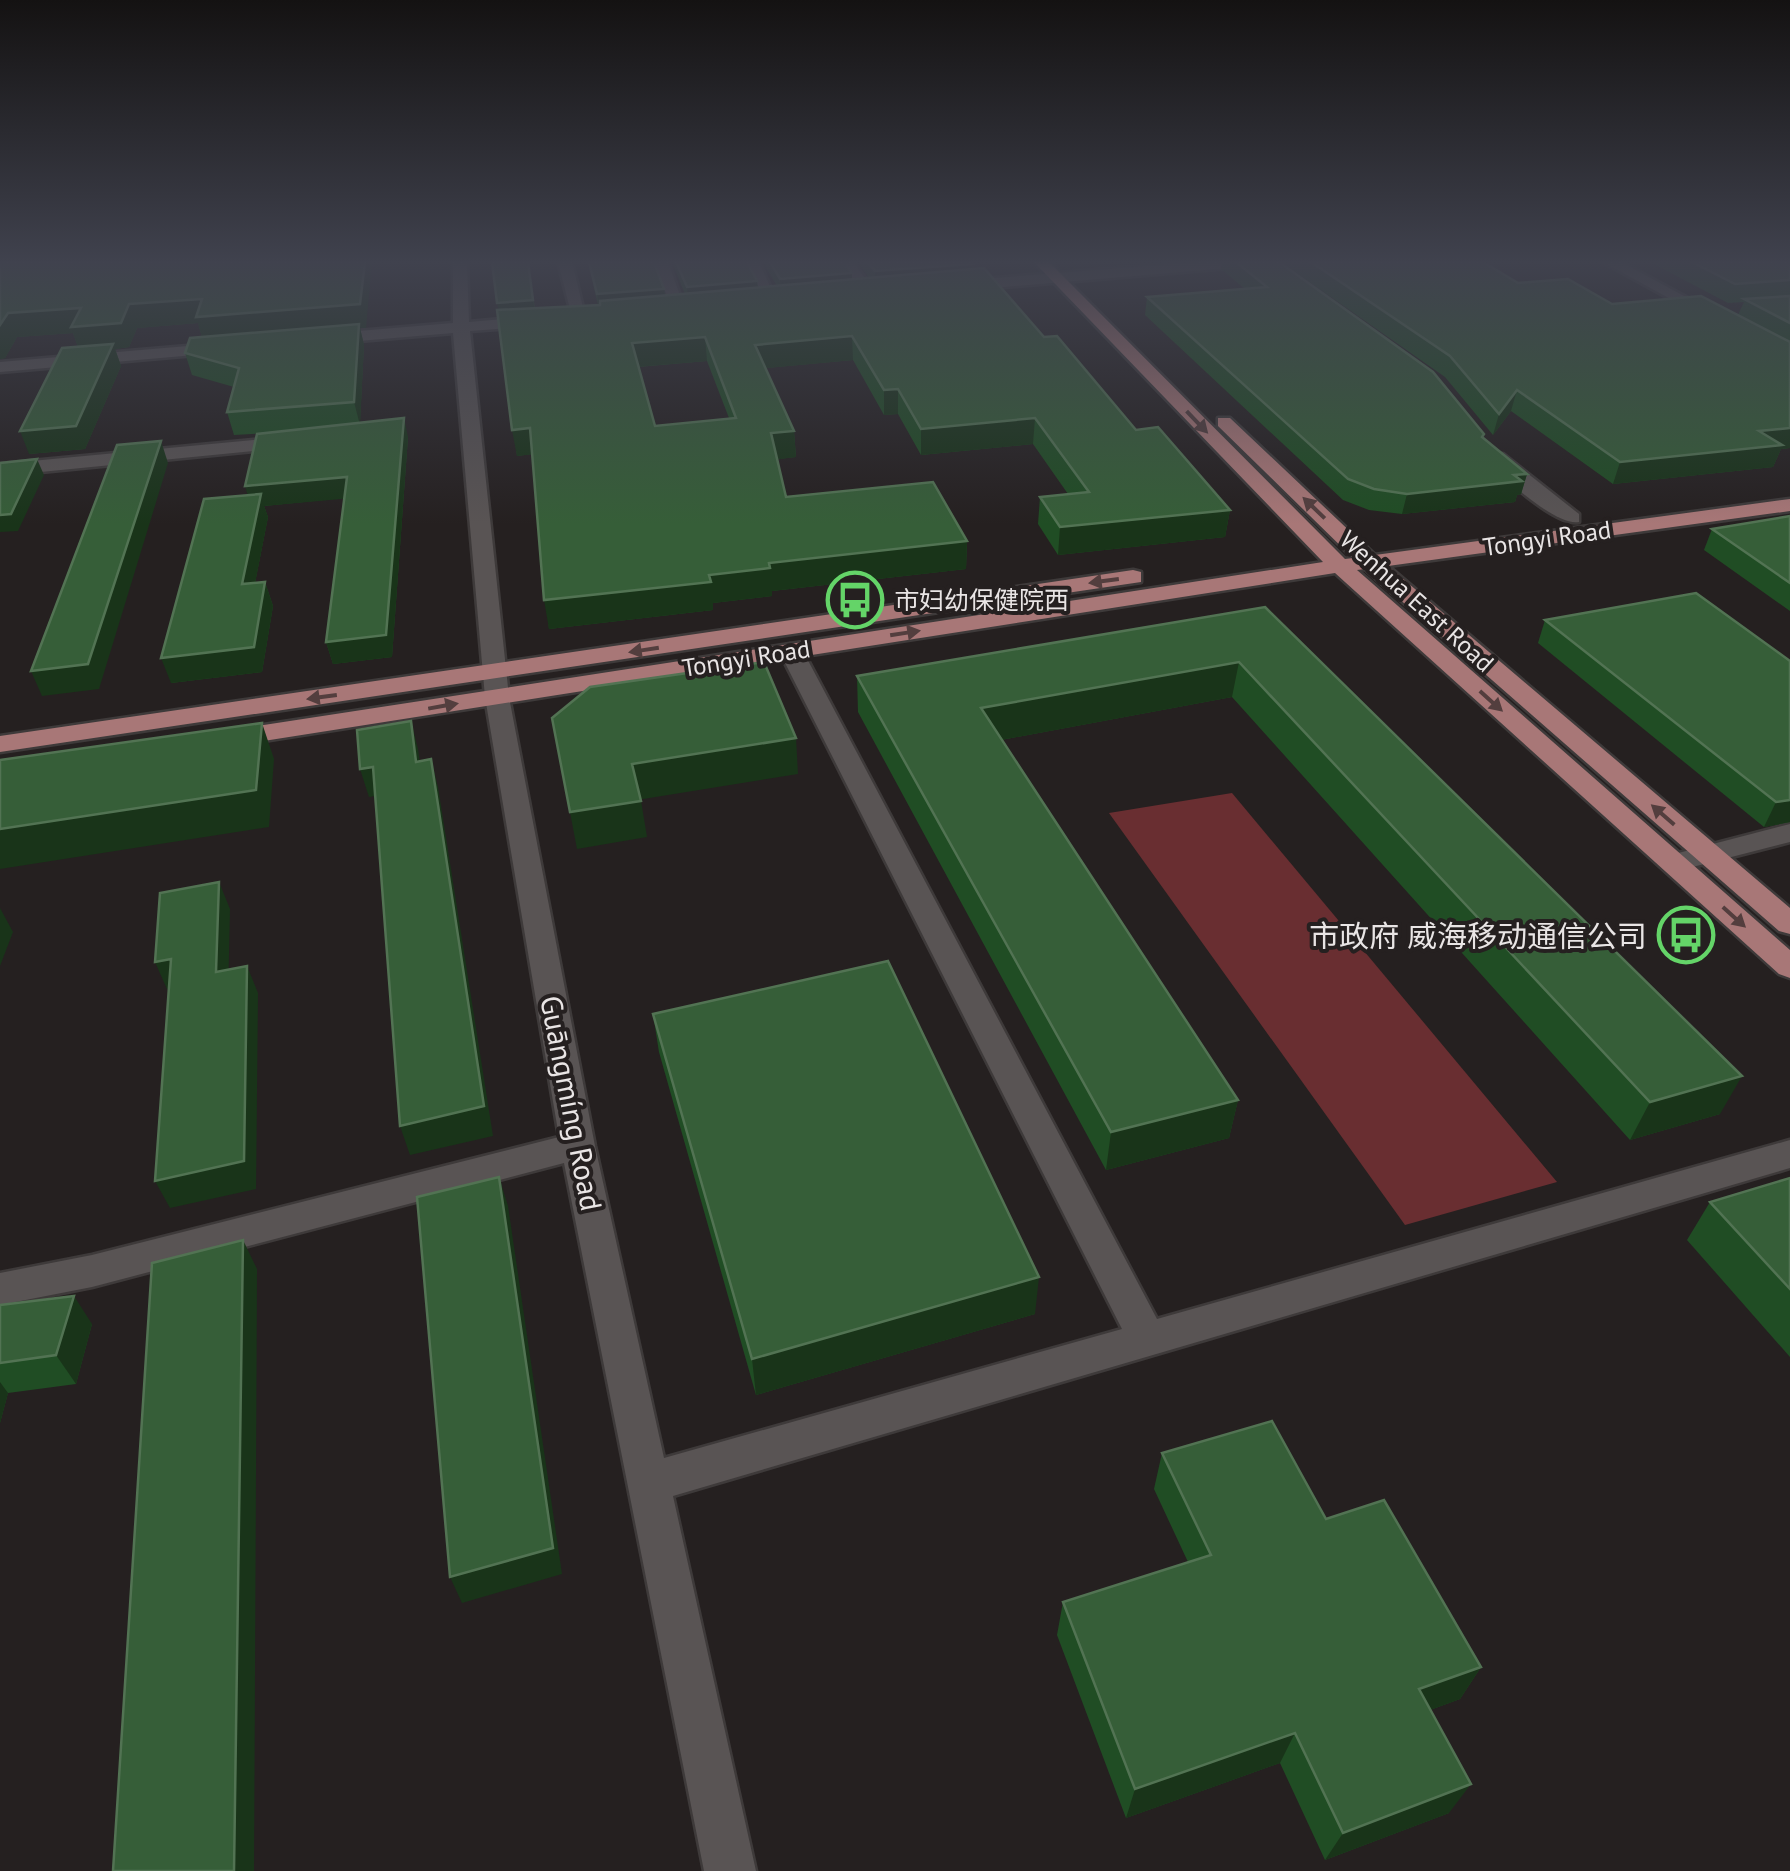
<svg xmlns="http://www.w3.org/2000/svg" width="1790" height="1871" viewBox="0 0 1790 1871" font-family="'PT Sans','Noto Sans SC',sans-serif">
<rect width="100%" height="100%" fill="#252020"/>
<path fill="#692e31" d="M1232,793L1557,1182L1405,1225L1109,813Z"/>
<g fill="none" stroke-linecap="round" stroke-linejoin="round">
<g stroke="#3e3a3a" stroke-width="5">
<g id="minor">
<path d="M453,262H467L469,322L537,316L545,321L537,326L470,331L509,697L595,1146L664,1458L1122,1329L779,651L783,646L791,644L803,651L1157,1319L1790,1140V1168L673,1496L756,1871H704L564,1163L92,1287L0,1305V1273L92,1255L559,1137L485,697L453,333L323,344L315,339L323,334L453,323Z"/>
<path d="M558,262H572L586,320L572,317Z"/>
<path d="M654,262H668L686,312L672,309Z"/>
<path d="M745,262H759L778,304H768Z"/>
<path d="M839,262H853L876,293L873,296H863Z"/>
<path d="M1199,262H1259L1252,266L956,291L948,286L956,281Z"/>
<path d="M1603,262H1621L1721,316L1707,319Z"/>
<path d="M223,343L231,348L229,352L0,372V362Z"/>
<path d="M296,436L303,438V446L0,476V464Z"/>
<path d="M1489,454H1503L1579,514V522C1557,527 1500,476 1486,458Z"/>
<path d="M1790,824V842L1673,872L1659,863L1663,857Z"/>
</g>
</g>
<g stroke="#3e3a3a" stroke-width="5">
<g id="major">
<path d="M1034,262H1049L1345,559L1353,558L1218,426V418H1230L1375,555L1790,499V511L1388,566L1790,908V934L1779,931L1365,569L1357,570L1790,950V978L1779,974L1335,573L225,747L212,739L225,731L1323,562Z"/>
<path d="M1133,570L1141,572V582L0,752V736Z"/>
</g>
</g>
<use href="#minor" fill="#595454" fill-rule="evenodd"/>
<use href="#major" fill="#a87777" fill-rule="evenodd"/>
</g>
<g fill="#204d24" fill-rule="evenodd">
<path d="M0,262L366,328H360L364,345L360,422L408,437L392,657L333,664L326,642L344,498L264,506L268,517L255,583L265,582L273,606L262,672L171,683L248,495L267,433L234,435L227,412L234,387L192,375L185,353L202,337L198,323L137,328L129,347L115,349L121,366L85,449L29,454L78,347L73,333L17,337L5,358L0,359Z"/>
<path d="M528,262L535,308L598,305L588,262H654L664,289L665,295L685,294L672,262H747L757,281L758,287L777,286L763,262H844L852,279L869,278L858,262H972L973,269L1136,430L1230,510L1225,537L1058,555L1038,524L1040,497L1068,494L1033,444L921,455L898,414L884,415L853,360L766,368L794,431L796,457L777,459L786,497L967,541L966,569L772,591V596L713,603V610L549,629L532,454L517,456L498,310ZM707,361L729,418L655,426L638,367Z"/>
<path d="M1222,262H1279L1484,434L1483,438L1527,474L1521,494L1517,495L1515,502L1402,514L1369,510L1343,500L1145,315L1147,297L1245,289L1221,269Z"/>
<path d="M1281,262H1483L1518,283L1612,304L1738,315L1744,302L1728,303L1650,262H1790V448L1781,449L1773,467L1613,484L1511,411L1493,435L1445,377Z"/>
<path d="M1790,516V611L1704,550L1712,529Z"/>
<path d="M1265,607L1720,1114L1630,1140L1232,697L1001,740L1238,1100L1229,1138L1106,1170L858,712L857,676Z"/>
<path d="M1545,620L1790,661V822L1764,827L1538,643Z"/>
<path d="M653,1014L1035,1314L756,1395L659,1052Z"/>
<path d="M1790,1178V1357L1687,1240L1710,1202Z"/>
<path d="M0,1305L92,1324L76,1384L8,1393L0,1423Z"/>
<path d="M1162,1453L1326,1519L1481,1667L1460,1699L1430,1710L1449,1813L1325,1860L1280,1763L1126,1818L1057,1635L1063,1602L1188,1562L1154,1489Z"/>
</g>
<g fill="#193419">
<path d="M365,262H372L366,328H360L364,345L360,425L354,402L203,341L198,323L137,328L129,347L115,349L121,366L85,449L29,454L20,431L80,352L73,333L17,337L5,358L0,359V325L8,313L129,304Z"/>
<path d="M528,262L535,313L500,317L497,303Z"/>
<path d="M973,264L972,277L875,285V271Z"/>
<path d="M852,273V287L781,293L780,279Z"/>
<path d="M757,281L758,295L688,301L687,287Z"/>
<path d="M664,289L666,303L599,308L597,294Z"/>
<path d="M852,336L853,360L757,369L755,345Z"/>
<path d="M705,337L707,361L635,367L632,343Z"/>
<path d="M898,389V414L884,415V390Z"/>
<path d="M1517,390L1511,411L1493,435L1499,414Z"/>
<path d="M404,418L408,437L392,657L333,664L326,642Z"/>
<path d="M1035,418L1033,444L921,455V429Z"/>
<path d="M530,428L535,454L517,456L512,430Z"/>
<path d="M1790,428V448L1781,449L1773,467L1613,484L1620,462L1759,431Z"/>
<path d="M794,431L796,457L773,460L771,433Z"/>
<path d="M161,441L168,463L99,689L42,696L31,671Z"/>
<path d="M37,459L44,475L18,531L0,532V515Z"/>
<path d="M1527,474L1521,494L1517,495L1515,502L1402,514L1407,494Z"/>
<path d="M347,477L352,498L264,506L268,517L250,609L242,584L251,507L245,486Z"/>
<path d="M1230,510L1225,537L1058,555L1060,527Z"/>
<path d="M967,541L966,569L772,591V596L713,603V610L549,629L544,600L709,575L769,563Z"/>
<path d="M265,582L273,606L262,672L171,683L161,658Z"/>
<path d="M1239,662L1232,697L979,744L981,708Z"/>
<path d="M411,721L418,749L424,790L416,762Z"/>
<path d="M262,723L274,759L269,827L0,869V829Z"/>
<path d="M796,738L798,774L637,800L632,764Z"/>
<path d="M431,759L438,787L493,1136L410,1155L400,1126Z"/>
<path d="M373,767L381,795L369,797L360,769Z"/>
<path d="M1790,800V822L1764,827L1776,802Z"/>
<path d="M641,801L647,837L577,849L570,812Z"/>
<path d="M219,882L230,909L228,999L216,972Z"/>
<path d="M0,908L13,932L0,966Z"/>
<path d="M171,959L184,986L167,989L155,962Z"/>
<path d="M247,966L258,993L256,1189L170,1208L155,1181Z"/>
<path d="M1742,1076L1720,1114L1630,1140L1650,1102Z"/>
<path d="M1238,1100L1229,1138L1106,1170L1111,1132Z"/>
<path d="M499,1177L508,1206L562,1574L462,1603L450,1577Z"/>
<path d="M243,1240L257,1269L254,1871H234Z"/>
<path d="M1039,1277L1035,1314L756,1395L752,1359Z"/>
<path d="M74,1296L92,1324L76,1384L56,1355Z"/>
<path d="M0,1382L8,1393L0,1423Z"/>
<path d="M1481,1667L1460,1699L1400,1721L1419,1689Z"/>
<path d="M1295,1733L1280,1763L1126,1818L1135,1789Z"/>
<path d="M1471,1784L1449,1813L1325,1860L1343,1833Z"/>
</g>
<g fill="#365e38" stroke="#527353" stroke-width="2.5" fill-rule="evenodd">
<path d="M0,262H365L360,304L196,317L202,299L129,304L121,323L71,327L81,308L8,313L0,325Z"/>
<path d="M492,262H528L533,300L497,303Z"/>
<path d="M589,262H654L664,289L597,294Z"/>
<path d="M676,262H747L757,281L687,287Z"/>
<path d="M770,262H844L852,273L780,279Z"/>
<path d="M867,262H972L973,264L875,271Z"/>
<path d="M1236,262H1279L1433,372L1484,434L1482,437L1527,474L1514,475L1522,481L1407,494L1374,489L1348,479L1147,297L1267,287Z"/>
<path d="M1311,262H1483L1518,283L1568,279L1612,304L1701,296L1790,342V428L1759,431L1782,445L1620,462L1517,390L1499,414L1450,356Z"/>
<path d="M1692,262H1790V280L1735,284Z"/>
<path d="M984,268L1044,337L1057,336L1136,430L1158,427L1230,510L1060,527L1040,497L1089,492L1035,418L921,429L898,389L884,390L852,336L755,345L794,431L771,433L786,497L933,482L967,541L769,563L770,568L709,575L711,582L544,600L530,428L512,430L497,310L600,305V301ZM705,337L736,418L655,426L632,343Z"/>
<path d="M1790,296V323L1744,299Z"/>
<path d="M359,324L354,402L227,412L239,368L185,353L190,338Z"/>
<path d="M113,344L76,426L20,431L62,348Z"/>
<path d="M404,418L386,635L326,642L347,477L245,486L257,434Z"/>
<path d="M161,441L88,664L31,671L117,445Z"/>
<path d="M37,459L11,514L0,515V463Z"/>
<path d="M261,494L242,584L265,582L254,647L161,658L204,499Z"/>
<path d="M1790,516V583L1712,529Z"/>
<path d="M1696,593L1790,661V800L1776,802L1545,620Z"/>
<path d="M1265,607L1742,1076L1650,1102L1239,662L981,708L1238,1100L1111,1132L857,676Z"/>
<path d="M764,662L796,738L632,764L641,801L570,812L552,718L590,687Z"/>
<path d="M411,721L416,762L431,759L484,1106L400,1126L373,767L360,769L357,730Z"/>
<path d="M262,723L256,790L0,829V760Z"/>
<path d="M219,882L216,972L247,966L244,1161L155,1181L171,959L155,962L160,893Z"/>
<path d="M888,961L1039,1277L752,1359L653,1014Z"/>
<path d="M499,1177L553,1548L450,1577L417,1197Z"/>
<path d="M1790,1178V1289L1710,1202Z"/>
<path d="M243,1240L234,1871H113L152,1263Z"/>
<path d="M74,1296L56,1355L0,1363V1305Z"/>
<path d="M1272,1421L1326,1519L1384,1500L1481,1667L1419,1689L1471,1784L1343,1833L1295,1733L1135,1789L1063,1602L1211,1555L1162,1453Z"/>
</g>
<defs><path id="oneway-solid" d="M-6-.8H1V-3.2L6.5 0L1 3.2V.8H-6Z" transform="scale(2.5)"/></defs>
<g fill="#533e3e">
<use href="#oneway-solid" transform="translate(1197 422) rotate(46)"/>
<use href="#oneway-solid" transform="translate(1314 508) rotate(-136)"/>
<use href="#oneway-solid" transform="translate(1104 581) rotate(172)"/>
<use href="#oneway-solid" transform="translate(905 633) rotate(-9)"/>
<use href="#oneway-solid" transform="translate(644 650) rotate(171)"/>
<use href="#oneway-solid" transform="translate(322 697) rotate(172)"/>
<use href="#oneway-solid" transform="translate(1491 701) rotate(42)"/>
<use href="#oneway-solid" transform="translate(443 706) rotate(-10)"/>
<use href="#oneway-solid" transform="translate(1663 815) rotate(-139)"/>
<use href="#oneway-solid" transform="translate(1734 917) rotate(42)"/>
</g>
<linearGradient id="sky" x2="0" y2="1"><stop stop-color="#141212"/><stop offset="0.5" stop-color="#40424e"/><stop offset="1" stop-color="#40424e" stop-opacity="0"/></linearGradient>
<rect width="1790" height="524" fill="url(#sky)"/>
<defs>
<g id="bus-ring" transform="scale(2.875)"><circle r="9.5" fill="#252020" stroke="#64d468" stroke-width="1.5"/><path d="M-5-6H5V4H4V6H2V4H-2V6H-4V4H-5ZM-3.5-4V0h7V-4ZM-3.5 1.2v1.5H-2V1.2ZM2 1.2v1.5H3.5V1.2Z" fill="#64d468"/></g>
</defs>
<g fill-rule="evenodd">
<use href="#bus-ring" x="855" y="600"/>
<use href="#bus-ring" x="1686" y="935"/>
</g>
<g text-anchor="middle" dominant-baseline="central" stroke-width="8" stroke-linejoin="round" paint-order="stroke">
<g font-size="25" fill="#e9e5e5" stroke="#252020">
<text transform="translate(1547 538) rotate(-8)">Tongyi Road</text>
<text transform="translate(1417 601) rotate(42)">Wenhua East Road</text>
<text transform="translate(746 658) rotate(-9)">Tongyi Road</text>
</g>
<g font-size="25" fill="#e9e5e5" stroke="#252020" text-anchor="start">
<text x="894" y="600">市妇幼保健院西</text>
</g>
<g font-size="30" fill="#e9e5e5" stroke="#252020" text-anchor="end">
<text x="1647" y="935">市政府 威海移动通信公司</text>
</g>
<g font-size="30" fill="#e9e5e5" stroke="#252020">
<text transform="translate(572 1103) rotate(79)">Guāngmíng Road</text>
</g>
</g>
</svg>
